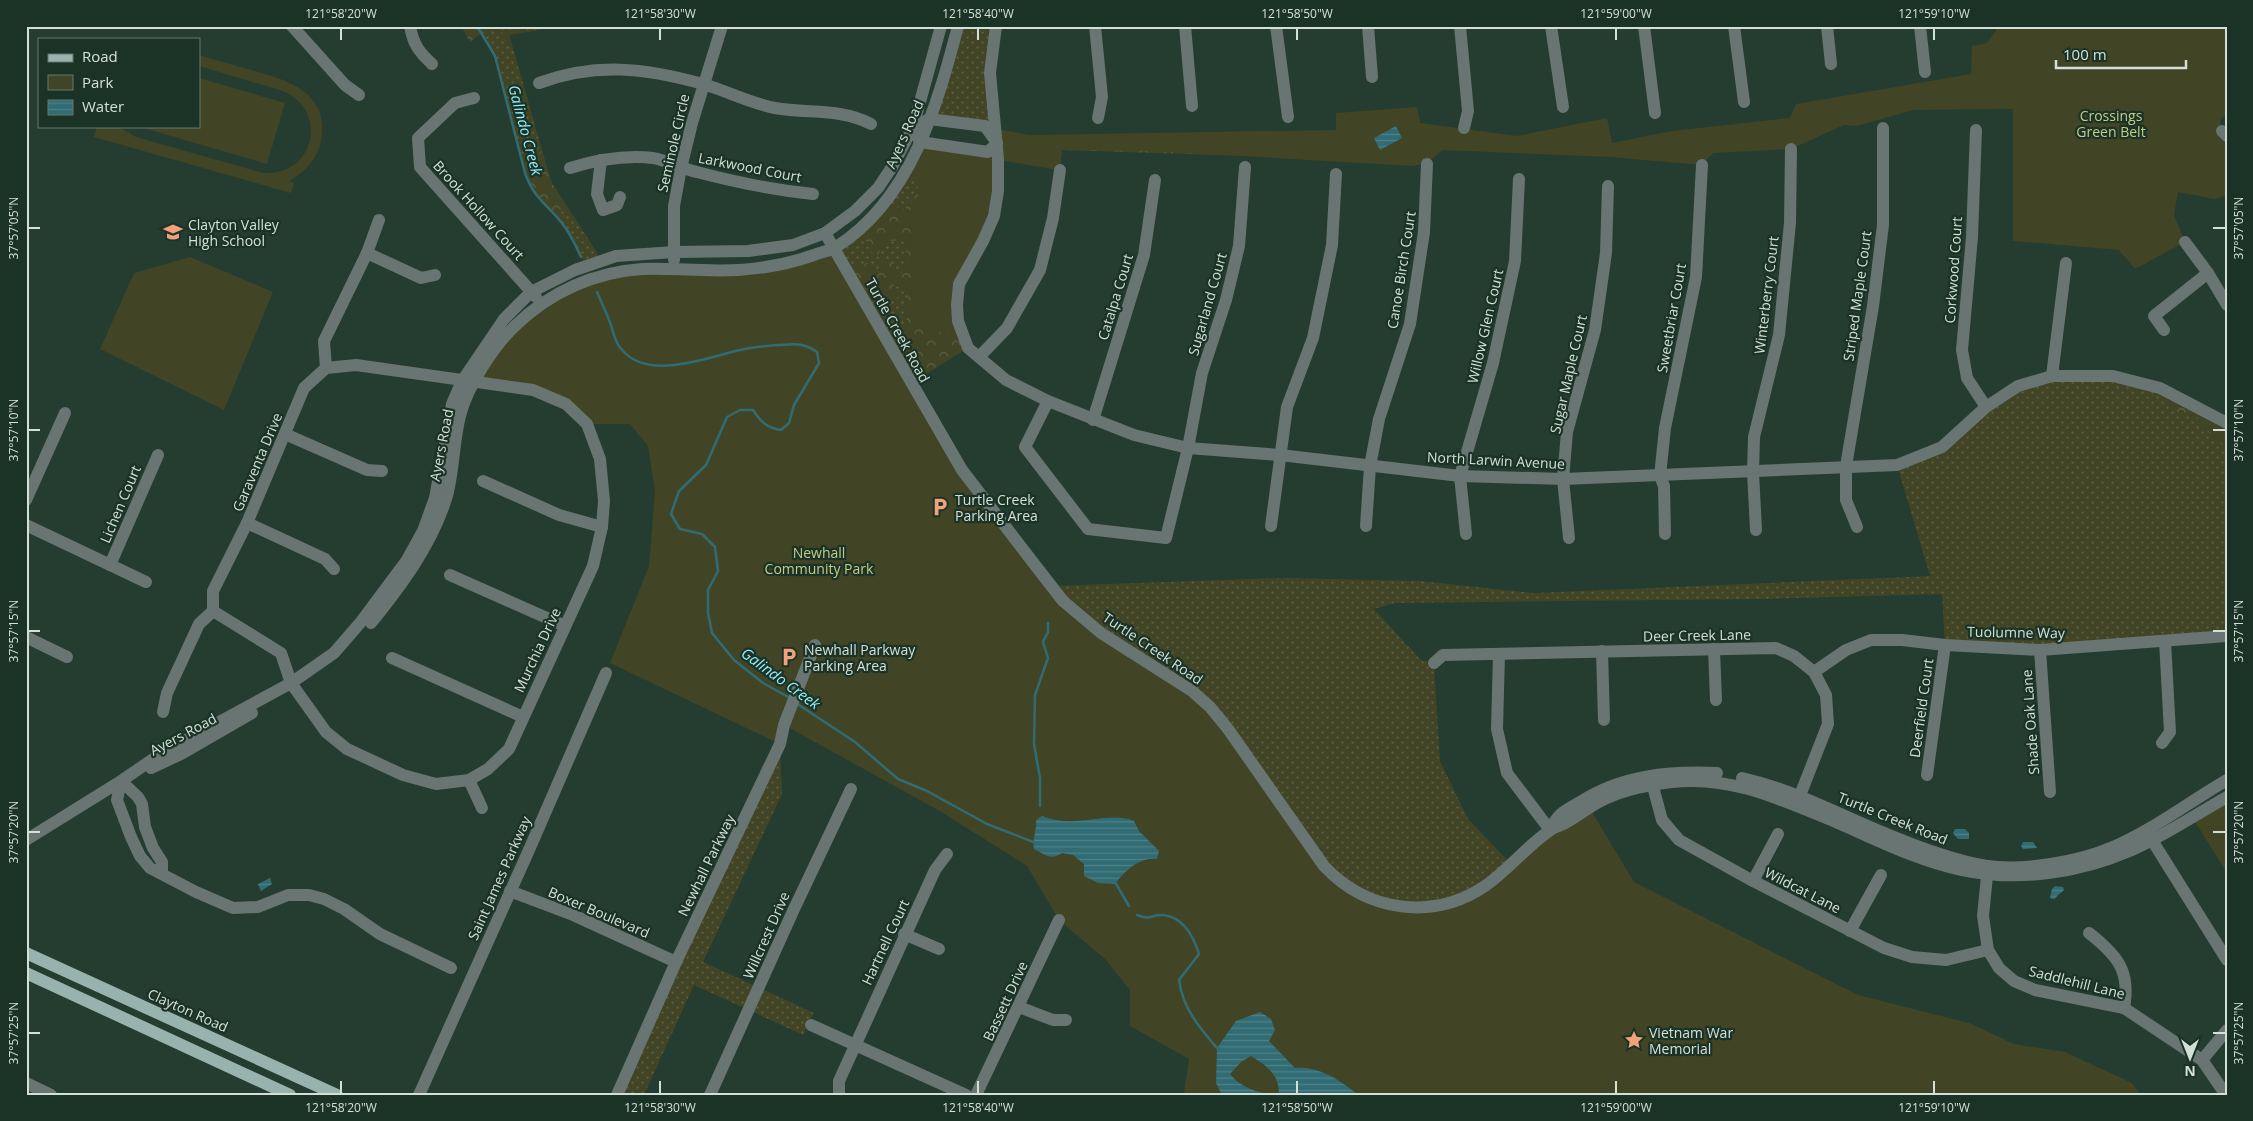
<svg xmlns="http://www.w3.org/2000/svg" width="2253" height="1121" viewBox="0 0 2253 1121" font-family="'Open Sans',sans-serif">
<defs>
<pattern id="grass-dots" width="8" height="8" patternUnits="userSpaceOnUse" patternTransform="scale(1.25)"><rect width="8" height="8" fill="#414525"/><path d="M2 2h.1M6 6h.1" fill="none" stroke="#5c6044" stroke-width="1.8" stroke-linecap="round"/></pattern>
<pattern id="forest-crowns" width="20" height="18" patternUnits="userSpaceOnUse" patternTransform="scale(1.25)"><rect width="20" height="18" fill="#414525"/><path d="M2 6a3 3 0 1 1 6 0M12 15a3 3 0 1 1 6 0" fill="none" stroke="#5c6044"/></pattern>
<pattern id="water-rules" width="6" height="5" patternUnits="userSpaceOnUse" patternTransform="scale(1.25)"><rect width="6" height="5" fill="#316c74"/><path d="M0 2.5h6" fill="none" stroke="#4e8187"/></pattern>
</defs>
<rect width="100%" height="100%" fill="#253c30"/>
<g fill="url(#grass-dots)">
<path d="M477,26H498L513,48L542,150L532,164L522,162L495,56Z"/>
<path d="M958,26H996V129L929,119Z"/>
<path d="M906,173L922,179L908,211L883,203Z"/>
<path d="M559,209L575,218L602,261L586,266L565,227L554,214Z"/>
<path d="M866,222L876,257L885,242L900,240L907,243L902,275H877L846,267L835,248Z"/>
<path d="M893,283L903,288C909,313 908,335 897,358L859,290Z"/>
<path d="M2052,376H2113L2160,388L2185,415L2197,416C2203,433 2218,436 2227,451V636L2040,650L1945,645L1942,594L1762,599L1396,603L1374,609L1421,660L1434,663L1440,761L1468,819L1511,864L1488,884L1418,908L1347,886L1101,633L1051,586L1282,578L1420,581L1534,593L1930,576L1897,465L1942,447L1986,407Z"/>
<path d="M780,744L782,794L703,962L814,1013L803,1035L694,985L644,1095H617Z"/>
</g>
<g fill="url(#forest-crowns)">
<path d="M461,26H477L482,33L470,42Z"/>
<path d="M498,26H564L509,35L513,48Z"/>
<path d="M996,129L1029,135L1203,136L1215,132L1284,131L1247,156L1062,150L1060,170L998,159L964,167L962,331L968,348L921,377L914,368L906,374L897,358C908,335 909,312 903,288L893,283L898,298L887,301L859,290L846,267L867,263L877,274L880,263L888,259L902,275L907,243L900,240L885,242L876,258C857,233 865,224 883,203L908,211L921,179L906,173L988,152Z"/>
<path d="M542,150L552,183L575,218L559,209L554,214C537,199 528,185 522,162L532,164Z"/>
<path d="M2169,393L2227,423V451C2218,436 2203,433 2197,416L2185,415L2170,410Z"/>
</g>
<g fill="#414525">
<path d="M1999,26H2227V114L2220,120L2222,131L2227,136V195L2215,199L2178,192L2174,215L2185,242L2135,269L2119,250L2013,241V109L1913,110L1857,126L1844,125L1791,149L1713,153L1702,165L1610,157L1442,150L1427,164L1411,166L1155,151L1062,150L1060,170L998,160V191L959,284L962,331L945,334L926,327L911,306L912,228L921,180L906,173L920,142L988,152L996,129L1029,135L1336,130V113L1417,107L1420,123L1517,136L1607,118L1612,143L1672,131L1790,118L1796,104L1971,74L1972,46L1987,43Z"/>
<path d="M199,55C216,60 234,65 251,70C287,80 330,92 321,140C318,159 305,172 289,181L294,183L291,193L94,137L97,126H117L136,137L263,173C316,176 330,108 280,90L199,66Z"/>
<path d="M199,78L285,103L267,164L137,126H199Z"/>
<path d="M835,248L935,426L1063,601L1192,691L1315,854L1381,904L1453,903L1589,807L1634,882L1858,995L1969,1023L2014,1044L2065,1052L2132,1083L2141,1095H1187L1184,1092L1189,1059L1130,1026V990L1105,959L1059,920L1027,866L938,810L784,725L780,744L610,663L649,566L655,491L648,446L630,424H587L566,404L475,381L542,303L609,275L738,271Z"/>
<path d="M190,257L273,292L224,410L100,349L134,273Z"/>
<path d="M2227,797V873L2192,817Z"/>
</g>
<g fill="url(#water-rules)" fill-rule="evenodd">
<path d="M1396,126L1402,138L1380,150L1374,138Z"/>
<path d="M1042,816C1076,830 1107,810 1134,821L1139,831L1159,851L1157,859C1139,857 1125,871 1115,884L1098,883L1084,876V864L1073,855L1062,853C1051,861 1044,854 1034,849C1032,839 1037,830 1036,820Z"/>
<path d="M1955,829H1965L1969,833V839H1958L1953,833Z"/>
<path d="M2023,842H2033L2037,848L2023,849L2021,846Z"/>
<path d="M270,878L272,884L261,891L258,884Z"/>
<path d="M2055,886L2063,887L2064,890L2054,899L2050,898L2052,889Z"/>
<path d="M1260,1012L1271,1019L1275,1030L1269,1041L1295,1068C1319,1066 1340,1080 1358,1095H1222L1216,1083L1217,1048L1236,1021ZM1251,1056C1267,1066 1279,1074 1279,1094C1261,1095 1241,1088 1230,1074L1241,1062Z"/>
</g>
<g fill="none" stroke-linecap="round" stroke-linejoin="round">
<g stroke="#316c74" stroke-width="2.5">
<path d="M477,26L495,56L525,173C535,201 548,204 564,226C571,235 576,246 581,257"/>
<path d="M597,292C601,302 606,311 609,320C614,332 614,342 623,351C650,381 708,357 740,350C752,347 765,346 778,345C795,344 803,342 817,352L819,363L794,405L789,423L781,430C767,428 761,422 753,410H740L727,417L706,465L679,491L671,514L680,529L702,534L715,547L718,571L708,590V613L712,633L734,660L763,683L790,698"/>
<path d="M796,703L855,742L898,779L927,791L987,824L1036,843"/>
<path d="M1040,806V778L1034,744L1035,695L1048,658L1043,642L1048,632V623"/>
<path d="M1115,882L1129,906"/>
<path d="M1137,915C1152,921 1152,914 1164,915C1184,918 1194,938 1199,954L1179,980C1183,1009 1199,1027 1217,1048H1220"/>
</g>
<g stroke="#687573" stroke-width="12">
<path d="M292,26L345,85L359,95"/>
<path d="M410,26C413,44 419,52 432,64"/>
<path d="M996,26L990,73L998,159V191L994,216L983,241L959,284L957,305L958,321L968,348L1006,380L1048,401L1134,435L1188,448L1280,455L1460,476L1563,479L1897,465L1942,447L1986,407L2018,386L2052,376H2113L2160,388L2227,423"/>
<path d="M1095,26L1102,97L1098,118"/>
<path d="M1185,26L1192,106"/>
<path d="M1276,26L1288,117"/>
<path d="M1368,26L1372,77"/>
<path d="M1460,26L1468,111L1464,128"/>
<path d="M1551,26L1563,107"/>
<path d="M1644,26L1655,113"/>
<path d="M1734,26L1744,102"/>
<path d="M1827,26L1831,64"/>
<path d="M1920,26L1925,72"/>
<path d="M539,83C596,62 645,68 703,84C727,91 750,103 775,108C808,114 841,108 871,124"/>
<path d="M474,98L455,103L418,138L420,167L536,297"/>
<path d="M929,119L985,126L997,143L988,152L920,142L913,127Z"/>
<path d="M1976,130L1972,237L1962,350L1967,378L1986,407"/>
<path d="M2222,131L2227,136"/>
<path d="M601,160L597,194L603,210L617,205L620,197"/>
<path d="M570,168C596,160 625,155 653,158C667,160 682,169 697,172C735,182 773,190 813,194"/>
<path d="M825,233L962,470L1035,565L1063,601L1101,633L1192,691L1210,707L1228,729L1324,866C1367,912 1433,921 1485,886C1508,870 1526,847 1549,831C1554,827 1561,826 1567,822C1580,815 1591,805 1605,799C1623,790 1651,784 1672,782C1725,776 1771,795 1819,815C1866,834 1913,860 1962,870C2018,882 2079,873 2132,850C2164,836 2195,815 2227,797"/>
<path d="M2185,242L2208,273L2227,305"/>
<path d="M367,253L421,278L435,275"/>
<path d="M674,260V206L681,168L692,123L722,26"/>
<path d="M2164,330L2154,316L2208,273"/>
<path d="M979,357L1007,328L1040,270L1053,218L1060,170"/>
<path d="M356,365L533,390L566,404L587,424L600,459L604,501L602,527L593,566L509,749L488,769L469,780L436,784L403,775L347,749L326,732L291,683L281,653L213,611V591L247,523L304,388L326,368Z"/>
<path d="M326,368L324,341L367,253L379,220"/>
<path d="M2052,376L2066,263"/>
<path d="M1048,401L1025,447L1088,529L1166,538L1188,448L1202,373L1226,300L1239,246L1245,167"/>
<path d="M1093,420L1144,255L1155,180"/>
<path d="M285,434L367,470L382,471"/>
<path d="M483,481L559,515L602,527"/>
<path d="M26,500L65,413"/>
<path d="M247,523L325,559L334,569"/>
<path d="M26,525L146,582"/>
<path d="M1271,526L1287,407L1313,338L1332,245L1336,174"/>
<path d="M1366,526L1370,466L1379,419L1410,324L1424,232L1427,164"/>
<path d="M1857,527L1846,500V466L1873,306L1883,225V128"/>
<path d="M1756,530L1753,472L1754,437L1779,335L1790,223L1791,149"/>
<path d="M1466,534L1460,476L1493,363L1515,261L1519,179"/>
<path d="M1665,534L1664,486L1660,476L1665,428L1696,277L1702,165"/>
<path d="M1569,538L1563,479L1567,432L1595,330L1606,253L1608,186"/>
<path d="M110,565L158,455"/>
<path d="M450,575L565,626"/>
<path d="M371,623C401,586 431,546 446,499C454,473 453,443 460,416C467,387 494,345 516,325C550,292 595,272 642,269C662,268 683,270 703,270C742,272 777,268 814,255C821,252 830,251 836,247C911,200 937,106 958,26"/>
<path d="M26,637L67,657"/>
<path d="M1714,649L1716,700"/>
<path d="M2040,650L2050,792"/>
<path d="M1602,651L1604,720"/>
<path d="M1499,654L1497,729L1507,773L1550,830"/>
<path d="M392,658L523,717"/>
<path d="M1434,663L1443,655L1776,648L1794,656L1814,672L1826,695L1828,724L1797,803"/>
<path d="M1814,672L1846,650L1871,640H1902L1945,645L2040,650L2227,636"/>
<path d="M163,712L167,693L199,624L213,611"/>
<path d="M2162,743L2170,732L2165,641"/>
<path d="M151,768L181,754L252,713"/>
<path d="M1927,775L1945,645"/>
<path d="M1742,778C1791,789 1836,813 1882,832C1915,846 1951,860 1987,866C2024,871 2078,862 2113,847C2153,830 2189,802 2227,780"/>
<path d="M1651,779L1662,820L1679,840L1753,881L1884,948L1912,957L1946,960L1988,950"/>
<path d="M469,780L482,808"/>
<path d="M1550,830C1558,813 1564,811 1580,802C1622,775 1669,771 1717,773"/>
<path d="M2148,831L2155,845L2227,960"/>
<path d="M26,840L121,781L162,753L291,683L334,653L360,623L407,560L423,531L435,498L452,404L462,381L504,319L531,292L575,270L616,256L674,252L748,251L793,245L825,233L855,211L878,188L892,167L913,127L941,26"/>
<path d="M1988,866L1983,916L1988,950L1999,968L2014,981L2035,990L2124,1008L2202,1060L2226,1095"/>
<path d="M162,873V862L153,848L145,827L142,804L138,797L121,781L117,800L131,837L140,856L150,868L196,892L233,908L258,907L288,895H309L324,899L344,909L380,934L451,968"/>
<path d="M1753,881L1778,834"/>
<path d="M510,891L573,915L676,962"/>
<path d="M1850,931L1881,875"/>
<path d="M2089,933C2117,955 2131,971 2124,1008"/>
<path d="M904,934L939,949"/>
<path d="M1019,1007L1053,1020H1066"/>
<path d="M811,1025L966,1095"/>
<path d="M2202,1060L2227,1030"/>
<path d="M26,1083L51,1095"/>
<path d="M419,1095L529,850L606,673"/>
<path d="M617,1095L676,962L780,744L784,725L815,645"/>
<path d="M710,1095L794,909L851,789"/>
<path d="M839,1095V1081L935,870L947,854"/>
<path d="M976,1095L1059,920"/>
</g>
<g stroke="#98b3ae" stroke-width="12">
<path d="M26,953L337,1095"/>
<path d="M26,973L290,1095"/>
</g>
</g>
<path fill="none" stroke="#d3e0d8" stroke-width="2" d="M341,28V40M660,28V40M978,28V40M1297,28V40M1616,28V40M1934,28V40M28,228H40M2213,228H2226M28,430H40M2213,430H2226M28,631H40M2213,631H2226M28,832H40M2213,832H2226M28,1033H40M2213,1033H2226M341,1081V1094M660,1081V1094M978,1081V1094M1297,1081V1094M1616,1081V1094M1934,1081V1094"/>
<defs>
<g id="school-bare" transform="scale(1.5)"><path d="M0-5L7-2L0 1L-7-2ZM-4 1L0 2.5L4 1V4Q0 6-4 4Z" fill="#f1a17b" stroke="#1b3226" stroke-width="2.5" paint-order="stroke"/></g>
<g id="parking-bare" transform="scale(1.5)"><path d="M-3.5-5.5H1a3.5 3.5 0 0 1 0 7H-1V5.5H-3.5ZM-1-3.4V-.6H.8a1.4 1.4 0 0 0 0-2.8Z" fill="#f1a17b" stroke="#1b3226" stroke-width="2.5" paint-order="stroke"/></g>
<g id="sight-bare" transform="scale(1.5)"><path d="M0-6L1.8-2.2L6-1.7L2.9 1.2L3.7 5.4L0 3.3L-3.7 5.4L-2.9 1.2L-6-1.7L-1.8-2.2Z" fill="#f1a17b" stroke="#1b3226" stroke-width="2.5" paint-order="stroke"/></g>
</defs>
<g fill-rule="evenodd">
<use href="#school-bare" x="173" y="232"/>
<use href="#parking-bare" x="940" y="507"/>
<use href="#parking-bare" x="789" y="657"/>
<use href="#sight-bare" x="1634" y="1040"/>
</g>
<g text-anchor="middle" dominant-baseline="central" stroke-width="4.5" stroke-linejoin="round" paint-order="stroke">
<g font-size="14" fill="#c3cd88" stroke="#1b3226">
<text x="2111" y="115">Crossings<tspan x="2111" dy="16">Green Belt</tspan></text>
<text x="819" y="552">Newhall<tspan x="819" dy="16">Community Park</tspan></text>
</g>
<g font-size="14" fill="#d3e0d8" stroke="#1b3226">
<text transform="translate(904 134) rotate(-66)">Ayers Road</text>
<text transform="translate(673 143) rotate(-77)">Seminole Circle</text>
<text transform="translate(750 167) rotate(11)">Larkwood Court</text>
<text transform="translate(479 210) rotate(48)">Brook Hollow Court</text>
<text transform="translate(1401 270) rotate(-81)">Canoe Birch Court</text>
<text transform="translate(1953 270) rotate(-86)">Corkwood Court</text>
<text transform="translate(1766 295) rotate(-83)">Winterberry Court</text>
<text transform="translate(1857 296) rotate(-82)">Striped Maple Court</text>
<text transform="translate(1115 297) rotate(-73)">Catalpa Court</text>
<text transform="translate(1207 304) rotate(-74)">Sugarland Court</text>
<text transform="translate(1671 318) rotate(-80)">Sweetbriar Court</text>
<text transform="translate(1485 326) rotate(-77)">Willow Glen Court</text>
<text transform="translate(898 330) rotate(61)">Turtle Creek Road</text>
<text transform="translate(1568 374) rotate(-77)">Sugar Maple Court</text>
<text transform="translate(441 445) rotate(-79)">Ayers Road</text>
<text transform="translate(1496 460) rotate(3)">North Larwin Avenue</text>
<text transform="translate(257 462) rotate(-67)">Garaventa Drive</text>
<text transform="translate(120 504) rotate(-67)">Lichen Court</text>
<text transform="translate(2016 632) rotate(1)">Tuolumne Way</text>
<text transform="translate(1697 635) rotate(-1)">Deer Creek Lane</text>
<text transform="translate(1153 648) rotate(34)">Turtle Creek Road</text>
<text transform="translate(537 650) rotate(-65)">Murchia Drive</text>
<text transform="translate(1921 708) rotate(-82)">Deerfield Court</text>
<text transform="translate(2030 722) rotate(-94)">Shade Oak Lane</text>
<text transform="translate(183 734) rotate(-28)">Ayers Road</text>
<text transform="translate(1893 818) rotate(22)">Turtle Creek Road</text>
<text transform="translate(706 865) rotate(-64)">Newhall Parkway</text>
<text transform="translate(499 878) rotate(-66)">Saint James Parkway</text>
<text transform="translate(1803 890) rotate(27)">Wildcat Lane</text>
<text transform="translate(599 912) rotate(23)">Boxer Boulevard</text>
<text transform="translate(766 935) rotate(-66)">Willcrest Drive</text>
<text transform="translate(885 942) rotate(-65)">Hartnell Court</text>
<text transform="translate(2077 982) rotate(14)">Saddlehill Lane</text>
<text transform="translate(1005 1001) rotate(-65)">Bassett Drive</text>
<text transform="translate(188 1010) rotate(24)">Clayton Road</text>
</g>
<g font-size="14" fill="#d3e0d8" stroke="#1b3226" text-anchor="start">
<text x="188" y="224">Clayton Valley<tspan x="188" dy="16">High School</tspan></text>
<text x="955" y="499">Turtle Creek<tspan x="955" dy="16">Parking Area</tspan></text>
<text x="804" y="649">Newhall Parkway<tspan x="804" dy="16">Parking Area</tspan></text>
<text x="1649" y="1032">Vietnam War<tspan x="1649" dy="16">Memorial</tspan></text>
</g>
<g font-size="15" font-style="italic" fill="#91f0fd" stroke="#1b3226">
<text transform="translate(526 130) rotate(75)">Galindo Creek</text>
<text transform="translate(781 678) rotate(36)">Galindo Creek</text>
</g>
</g>
<rect width="2253" height="1121" fill="none" stroke="#1b3226" stroke-width="55"/>
<rect x="38" y="38" width="162" height="90" fill="#1b3226" stroke="#65786d"/>
<rect x="48" y="54" width="25" height="8" fill="#98b3ae" stroke="#65786d"/>
<text x="82" y="62" font-size="15" fill="#d3e0d8">Road</text>
<rect x="48" y="75" width="25" height="15" fill="#414525" stroke="#65786d"/>
<text x="82" y="88" font-size="15" fill="#d3e0d8">Park</text>
<rect x="48" y="100" width="25" height="15" fill="url(#water-rules)" stroke="#65786d"/>
<text x="82" y="112" font-size="15" fill="#d3e0d8">Water</text>
<g transform="translate(2190 1058) rotate(180)" stroke="#1b3226" stroke-width="4" paint-order="stroke">
<path d="M0-4L9 19L0 12L-9 19Z" fill="#d3e0d8"/>
<text y="-8" font-size="14" font-weight="bold" text-anchor="middle" fill="#d3e0d8">N</text>
</g>
<path d="M2056 60v8h130v-8" fill="none" stroke="#d3e0d8" stroke-width="2.5"/>
<text x="2063" y="60" font-size="15" fill="#d3e0d8" stroke="#1b3226" stroke-width="4" paint-order="stroke">100 m</text>
<rect x="28" y="28" width="2198" height="1066" fill="none" stroke="#d3e0d8" stroke-width="2"/>
<g font-size="12" text-anchor="middle" fill="#d3e0d8">
<text x="341" y="18">121°58'20"W</text>
<text x="660" y="18">121°58'30"W</text>
<text x="978" y="18">121°58'40"W</text>
<text x="1297" y="18">121°58'50"W</text>
<text x="1616" y="18">121°59'00"W</text>
<text x="1934" y="18">121°59'10"W</text>
<text transform="translate(2239 228) rotate(-90)" y="4">37°57'05"N</text>
<text transform="translate(14 228) rotate(-90)" y="4">37°57'05"N</text>
<text transform="translate(2239 430) rotate(-90)" y="4">37°57'10"N</text>
<text transform="translate(14 430) rotate(-90)" y="4">37°57'10"N</text>
<text transform="translate(2239 631) rotate(-90)" y="4">37°57'15"N</text>
<text transform="translate(14 631) rotate(-90)" y="4">37°57'15"N</text>
<text transform="translate(2239 832) rotate(-90)" y="4">37°57'20"N</text>
<text transform="translate(14 832) rotate(-90)" y="4">37°57'20"N</text>
<text transform="translate(2239 1033) rotate(-90)" y="4">37°57'25"N</text>
<text transform="translate(14 1033) rotate(-90)" y="4">37°57'25"N</text>
<text x="341" y="1112">121°58'20"W</text>
<text x="660" y="1112">121°58'30"W</text>
<text x="978" y="1112">121°58'40"W</text>
<text x="1297" y="1112">121°58'50"W</text>
<text x="1616" y="1112">121°59'00"W</text>
<text x="1934" y="1112">121°59'10"W</text>
</g>
</svg>
